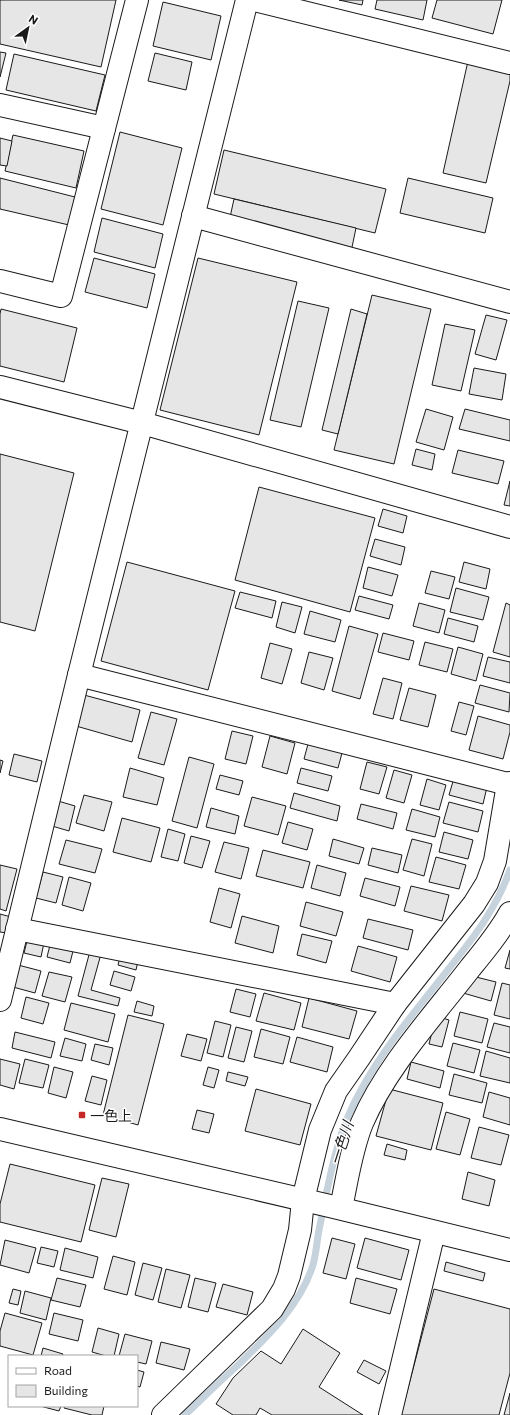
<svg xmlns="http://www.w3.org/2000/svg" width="510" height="1415" viewBox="0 0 510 1415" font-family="Commissioner,'Noto Sans JP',sans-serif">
<rect width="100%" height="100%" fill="#fff"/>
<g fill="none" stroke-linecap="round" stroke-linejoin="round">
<path stroke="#c6d2dc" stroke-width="7" d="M185,1415C202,1399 219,1382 237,1366C267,1337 300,1306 313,1265C316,1254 317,1241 319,1230C329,1182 336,1133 361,1090C383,1049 414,1013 443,976C470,942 495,912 510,870"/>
</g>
<g fill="#e6e6e6" stroke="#1a1a1a">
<path d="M0,0H116L101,67L0,44Z"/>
<path d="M339,0H363L362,5Z"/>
<path d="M377,0H427L423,20L375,9Z"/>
<path d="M437,0H502L493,34L432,18Z"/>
<path d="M163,2L221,16L211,60L153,46Z"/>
<path d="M0,52L6,53L0,77Z"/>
<path d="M155,53L192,62L186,90L148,81Z"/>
<path d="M14,54L105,75L96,111L6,90Z"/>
<path d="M468,61L510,71V81L486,183L443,173Z"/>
<path d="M120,132L182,148L163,225L101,209Z"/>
<path d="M13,135L84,151L76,188L5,171Z"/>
<path d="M0,138L12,141L7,166L0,165Z"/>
<path d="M224,150L386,189L375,233L214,194Z"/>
<path d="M0,178L75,197L69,225L0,209Z"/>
<path d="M408,178L493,198L485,233L400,213Z"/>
<path d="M234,199L356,228L351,252L229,222Z"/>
<path d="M102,218L163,234L155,268L94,252Z"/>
<path d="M94,258L155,274L147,308L85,292Z"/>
<path d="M198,258L297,282L259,435L160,410Z"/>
<path d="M372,295L431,309L394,464L334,450Z"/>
<path d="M298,301L329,308L301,427L270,420Z"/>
<path d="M1,309L77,328L64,382L0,366V314Z"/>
<path d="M351,309L367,314L338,434L322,430Z"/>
<path d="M486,315L507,320L496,360L475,354Z"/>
<path d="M445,324L475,330L461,391L432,385Z"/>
<path d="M474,368L506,374L502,400L469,394Z"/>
<path d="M426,409L453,417L444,450L416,442Z"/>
<path d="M465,409L510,420V441L459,429Z"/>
<path d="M416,449L435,454L432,470L412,465Z"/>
<path d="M458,450L504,461L498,484L452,473Z"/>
<path d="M0,454L74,473L35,631L0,622Z"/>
<path d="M510,481V506L504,505Z"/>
<path d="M259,487L375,518L350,612L235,580Z"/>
<path d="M383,509L407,516L403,533L378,526Z"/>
<path d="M375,539L405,547L401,565L370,556Z"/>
<path d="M127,562L235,591L208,690L101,661Z"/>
<path d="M464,562L490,569L486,589L459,582Z"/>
<path d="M368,567L398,575L392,596L363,588Z"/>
<path d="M431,571L455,577L449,599L425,593Z"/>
<path d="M456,588L489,597L483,620L450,612Z"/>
<path d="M240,592L276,601L272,618L235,608Z"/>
<path d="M359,596L393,605L389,619L355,610Z"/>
<path d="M282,602L302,607L295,633L276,627Z"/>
<path d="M419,603L445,610L439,633L413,626Z"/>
<path d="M506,603L510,605V657L493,652Z"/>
<path d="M310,611L341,620L335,642L304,634Z"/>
<path d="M448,618L478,626L474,642L444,634Z"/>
<path d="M349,626L378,634L360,699L332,691Z"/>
<path d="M383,633L414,641L409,660L378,652Z"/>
<path d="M425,642L453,649L447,672L419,665Z"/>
<path d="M270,643L292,649L282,684L261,678Z"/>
<path d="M458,647L483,654L476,681L451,674Z"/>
<path d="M309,652L333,658L324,690L301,683Z"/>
<path d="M488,657L510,662V683L483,676Z"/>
<path d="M383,678L402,683L393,719L373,714Z"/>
<path d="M480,685L510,693L509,712L475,703Z"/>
<path d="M409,688L436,695L428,727L400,720Z"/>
<path d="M84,695L140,710L132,742L76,726Z"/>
<path d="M459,702L474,706L466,735L451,731Z"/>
<path d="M151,712L177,719L164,765L138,758Z"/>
<path d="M478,716L510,725V732L503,759L469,750Z"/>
<path d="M232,731L253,736L246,764L225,759Z"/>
<path d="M270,736L295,743L287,774L262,767Z"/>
<path d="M308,744L342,753L338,768L304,759Z"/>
<path d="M14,754L42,761L37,782L9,775Z"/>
<path d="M189,757L214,764L197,828L172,821Z"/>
<path d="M0,760L3,761L0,773Z"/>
<path d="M367,762L387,767L379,794L360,789Z"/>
<path d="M130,768L164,778L157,805L123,797Z"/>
<path d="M301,768L332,776L328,791L297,783Z"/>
<path d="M394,770L412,775L404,803L386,798Z"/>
<path d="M220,775L243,781L239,795L216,789Z"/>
<path d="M454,778L487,787L483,804L449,795Z"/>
<path d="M427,779L446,785L439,810L420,805Z"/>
<path d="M294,793L340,806L337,821L290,808Z"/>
<path d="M84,795L112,802L104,831L76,823Z"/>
<path d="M252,797L286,806L278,835L244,826Z"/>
<path d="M58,801L75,806L69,831L52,826Z"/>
<path d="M449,802L483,811L478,832L443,823Z"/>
<path d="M361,804L397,813L393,829L357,819Z"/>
<path d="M211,808L239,816L235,834L206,827Z"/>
<path d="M412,809L440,817L435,837L406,830Z"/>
<path d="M122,818L160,828L151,862L113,852Z"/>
<path d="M288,822L313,829L307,850L282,843Z"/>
<path d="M168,829L185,834L178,861L161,857Z"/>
<path d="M444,832L473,840L468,859L439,852Z"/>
<path d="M191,836L210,841L202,868L184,863Z"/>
<path d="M333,839L364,848L359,864L329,856Z"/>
<path d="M412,839L432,844L424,876L403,870Z"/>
<path d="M66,840L102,849L95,873L59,864Z"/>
<path d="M224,842L249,848L241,879L215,872Z"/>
<path d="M372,848L402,855L398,873L368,865Z"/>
<path d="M263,850L310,862L303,888L256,876Z"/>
<path d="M436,857L466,865L459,889L429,882Z"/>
<path d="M0,865L17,869L6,911L0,909Z"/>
<path d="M317,865L346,873L340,896L311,888Z"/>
<path d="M43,872L63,877L56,903L36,898Z"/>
<path d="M69,877L91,883L83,911L62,905Z"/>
<path d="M365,878L400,887L395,906L360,896Z"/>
<path d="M411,886L449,895L442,921L404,911Z"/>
<path d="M219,888L240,894L231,928L210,922Z"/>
<path d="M306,902L343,912L336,936L300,926Z"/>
<path d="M0,914L11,917L7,933L0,932Z"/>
<path d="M242,916L279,926L273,953L235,943Z"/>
<path d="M368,919L413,930L408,950L363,938Z"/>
<path d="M29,933L45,938L41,957L24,953Z"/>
<path d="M302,934L332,941L326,963L297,955Z"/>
<path d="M51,941L74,947L70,963L47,957Z"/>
<path d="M358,946L397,957L390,982L351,971Z"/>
<path d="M510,950V969L505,968Z"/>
<path d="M90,951L101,954L91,990L120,998L118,1006L78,996Z"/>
<path d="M120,957L138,961L136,970L118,965Z"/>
<path d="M18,965L41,971L35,993L13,987Z"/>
<path d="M114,971L135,977L131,991L110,985Z"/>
<path d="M49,972L72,977L65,1002L42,996Z"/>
<path d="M468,975L496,982L491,1001L463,993Z"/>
<path d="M502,983L510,985V1019L494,1015Z"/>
<path d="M236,989L256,994L250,1017L230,1012Z"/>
<path d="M264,993L301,1003L294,1030L256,1021Z"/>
<path d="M26,997L49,1003L43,1024L21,1018Z"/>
<path d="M309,998L357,1011L349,1039L302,1027Z"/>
<path d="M137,1001L154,1006L152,1016L134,1012Z"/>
<path d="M71,1003L115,1014L108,1042L64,1030Z"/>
<path d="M460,1012L488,1019L482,1043L454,1036Z"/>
<path d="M128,1015L164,1024L138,1125L103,1115Z"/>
<path d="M436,1016L449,1020L442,1047L429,1044Z"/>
<path d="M215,1021L231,1025L223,1057L207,1053Z"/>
<path d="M494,1023L510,1027V1053L487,1047Z"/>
<path d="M236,1027L252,1031L244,1062L228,1058Z"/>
<path d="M261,1029L290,1037L283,1064L254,1057Z"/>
<path d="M15,1032L55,1042L51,1058L12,1048Z"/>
<path d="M187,1034L207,1039L201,1061L181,1056Z"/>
<path d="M297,1037L333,1047L327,1072L290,1062Z"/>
<path d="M65,1038L86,1044L82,1061L60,1056Z"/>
<path d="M453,1043L480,1050L474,1073L447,1066Z"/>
<path d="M95,1044L113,1048L109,1065L91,1060Z"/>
<path d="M486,1051L510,1058V1083L480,1076Z"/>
<path d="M0,1059L20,1064L14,1089L0,1085Z"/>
<path d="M25,1059L49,1065L43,1088L19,1083Z"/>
<path d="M411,1062L444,1071L440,1088L407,1079Z"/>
<path d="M54,1067L73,1072L66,1098L48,1093Z"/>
<path d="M208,1067L219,1070L214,1088L203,1085Z"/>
<path d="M228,1072L248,1077L245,1086L226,1081Z"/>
<path d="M454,1074L487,1083L482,1103L449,1095Z"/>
<path d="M92,1076L107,1080L101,1105L85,1101Z"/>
<path d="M256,1089L311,1104L300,1145L245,1131Z"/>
<path d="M389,1089L443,1103L431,1150L376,1136Z"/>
<path d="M489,1092L510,1098V1125L483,1117Z"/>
<path d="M197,1110L214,1114L209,1133L192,1129Z"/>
<path d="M446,1112L470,1119L460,1155L436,1149Z"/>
<path d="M479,1127L509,1135L501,1165L471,1158Z"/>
<path d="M387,1144L407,1150L405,1160L384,1155Z"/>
<path d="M10,1164L95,1185L81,1242L0,1222V1204Z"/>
<path d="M468,1172L495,1180L489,1206L462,1199Z"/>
<path d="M102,1178L129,1184L116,1237L89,1230Z"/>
<path d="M332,1238L355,1244L346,1279L323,1273Z"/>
<path d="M365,1238L409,1250L401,1280L357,1268Z"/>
<path d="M5,1240L36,1248L29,1273L0,1265Z"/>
<path d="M41,1247L58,1251L54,1267L37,1263Z"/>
<path d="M65,1248L98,1257L93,1278L60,1270Z"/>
<path d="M113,1256L135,1262L127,1295L104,1289Z"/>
<path d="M446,1262L485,1273L483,1281L444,1271Z"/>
<path d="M143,1263L162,1268L153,1300L135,1295Z"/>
<path d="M166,1269L190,1275L181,1308L158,1302Z"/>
<path d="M57,1278L86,1285L80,1307L51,1300Z"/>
<path d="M195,1278L216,1283L208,1312L188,1307Z"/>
<path d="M356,1278L397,1289L390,1314L350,1303Z"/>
<path d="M223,1284L253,1292L247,1315L216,1307Z"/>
<path d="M13,1289L21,1291L18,1305L9,1303Z"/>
<path d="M434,1289L510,1309V1373L499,1415H401Z"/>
<path d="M25,1291L51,1298L46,1320L20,1313Z"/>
<path d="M5,1313L42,1323L33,1355L0,1346V1331Z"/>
<path d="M54,1313L83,1320L78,1341L49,1334Z"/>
<path d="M98,1328L119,1334L114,1356H106L92,1352Z"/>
<path d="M303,1329L340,1353L319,1387L363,1415H272L260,1408L256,1415H233L216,1404L233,1378L261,1351L281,1364Z"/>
<path d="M125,1334L152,1341L146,1364L137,1362V1356H119Z"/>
<path d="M161,1342L190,1349L184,1370L156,1363Z"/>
<path d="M43,1348L63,1354L62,1356H41Z"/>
<path d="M364,1360L386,1371L379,1384L357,1372Z"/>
<path d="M137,1370L144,1372L140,1387L137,1386Z"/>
<path d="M510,1393V1415H504Z"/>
<path d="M40,1406H61L59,1411Z"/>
<path d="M65,1406H104L102,1415H92L64,1408Z"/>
</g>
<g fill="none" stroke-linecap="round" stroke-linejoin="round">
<g stroke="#1a1a1a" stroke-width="24">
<g id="minor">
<path d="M254,0L510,63"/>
<path d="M0,105L104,128"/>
<path d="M193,216L510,302"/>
<path d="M0,281L61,296L137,0"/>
<path d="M0,387L142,423L510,527"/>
<path d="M79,675L508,784"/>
<path d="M17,929L395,1004"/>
<path d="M0,1000L79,675L247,0"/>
<path d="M0,1129L334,1207L510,1250"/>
<path d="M341,1208C347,1180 351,1150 362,1123C386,1067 434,1015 471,967C485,950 499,933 510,913"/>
<path d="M163,1415L272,1309L284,1289L289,1276L300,1230L303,1200L320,1130L336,1091L359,1058L395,1004L474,904L487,883L495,861L508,784L510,783"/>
<path d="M390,1415L434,1232"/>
</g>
</g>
<use href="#minor" stroke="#fff" stroke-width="22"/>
</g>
<rect fill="#c62828" stroke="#fff" stroke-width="1.5" x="78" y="1111" width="8" height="8" rx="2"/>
<g text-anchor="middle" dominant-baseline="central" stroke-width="3" stroke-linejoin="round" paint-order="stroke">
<g font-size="14" fill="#1a1a1a" stroke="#fff" text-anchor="start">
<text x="90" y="1115">一色上</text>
</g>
<g font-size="15" font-style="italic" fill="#1a1a1a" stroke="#fff">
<text transform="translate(341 1143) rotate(-72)">一色川</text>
</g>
</g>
<rect x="8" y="1355" width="130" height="52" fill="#ffffff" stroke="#a3a3a3"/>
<rect x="16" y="1368" width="20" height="6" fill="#ffffff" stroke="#a3a3a3"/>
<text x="44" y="1375" font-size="12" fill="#1a1a1a">Road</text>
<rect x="16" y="1385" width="20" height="12" fill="#e6e6e6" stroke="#a3a3a3"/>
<text x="44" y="1395" font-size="12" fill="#1a1a1a">Building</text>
<g transform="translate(28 28) rotate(33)" stroke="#ffffff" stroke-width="3" paint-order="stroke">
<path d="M0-3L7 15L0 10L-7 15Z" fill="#1a1a1a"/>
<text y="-6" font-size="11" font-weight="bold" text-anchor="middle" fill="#1a1a1a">N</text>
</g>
</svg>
